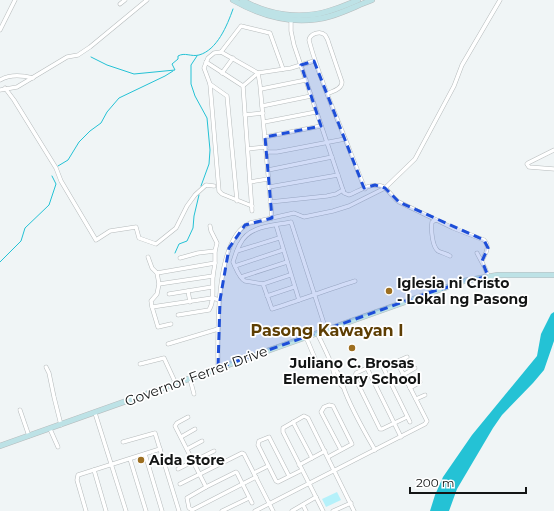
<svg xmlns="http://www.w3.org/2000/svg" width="554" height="511" viewBox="0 0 554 511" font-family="Montserrat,sans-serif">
<rect width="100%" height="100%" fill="#f0f5f6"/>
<path fill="#b5f1fa" d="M337,492L341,500L326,507L322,499Z"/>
<path fill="#24c2d5" d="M554,312V341L544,370L533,383L502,415L493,428L457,489L449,511H430L435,495L443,477L472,435L537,356L541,334L551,314Z"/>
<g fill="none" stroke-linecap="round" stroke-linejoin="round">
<g stroke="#24c2d5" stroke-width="1">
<path d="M197,56L191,65V84L195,96L207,118L210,150L209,164L201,186"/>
<path d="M91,57L107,65L134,74L175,70L172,64L178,59V56C185,52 191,57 199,55C217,50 227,26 233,9"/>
<path d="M58,166L68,160L79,142L90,131L101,123L107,112L119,98L165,76L173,71"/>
<path d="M175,253L179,244L187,241L193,228L194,216L199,195"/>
<path d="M0,262L21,241L25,228L49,205L56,184L52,176"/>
</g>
<g stroke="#b6bbbc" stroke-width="4.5">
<g id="street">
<path d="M120,4L125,0"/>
<path d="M291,19V31L294,45L344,193L349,195C359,191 375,180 385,188C390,192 393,198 399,202L453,228L484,240C491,248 485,253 482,261"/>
<path d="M0,30L15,0"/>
<path d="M221,52L241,26L270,33L283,69"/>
<path d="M206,62L243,86L252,211"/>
<path d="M222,73L233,58"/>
<path d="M0,80C10,74 21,75 33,78"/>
<path d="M210,84L227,96L237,201"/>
<path d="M243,86L258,73L291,68L314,61"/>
<path d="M5,88L14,100L56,168L61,181L96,240L110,231L136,227L139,238L156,244L176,228L187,206L195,195L206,185L214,186"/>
<path d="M261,89L306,80"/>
<path d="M0,90L17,87L67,57L78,55L90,47L147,0"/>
<path d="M327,94C333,91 342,89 342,82L328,41C328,40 325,35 325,35C320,30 310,34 309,40C315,64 324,86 333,109C344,135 354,162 365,189"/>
<path d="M262,106L311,96"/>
<path d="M245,115L263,113"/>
<path d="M264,122L316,112"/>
<path d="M265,137L321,126"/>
<path d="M248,149L266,147"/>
<path d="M554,150L528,163L527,164L529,167L554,169"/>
<path d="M267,152H277L345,139"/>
<path d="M268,170L332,157"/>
<path d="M250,182L268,179"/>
<path d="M269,187L338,175"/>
<path d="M270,202L327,196L336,194L343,190"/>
<path d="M252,206L222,194L219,191L210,84L204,68L208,58L214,53L221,52L258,73L260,85L272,218"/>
<path d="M436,220L432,222C431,230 432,246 438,251C442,253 447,254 450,256"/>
<path d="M276,225L299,300"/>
<path d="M237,251L279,238"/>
<path d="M477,253L485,268L488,276"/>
<path d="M148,257L152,268L157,273L159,284L157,294L151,301L152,307L212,298L220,300"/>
<path d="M180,258L198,253L215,251"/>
<path d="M235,266L283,250"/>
<path d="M157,273L215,263V251L217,243L211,231L210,226"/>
<path d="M213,276L215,263"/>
<path d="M241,277L287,262"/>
<path d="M159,284L213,276C212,286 215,301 209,310L178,315"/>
<path d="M263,284L290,275"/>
<path d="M188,291L190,302"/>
<path d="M169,294L212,287"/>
<path d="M267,296L294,287"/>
<path d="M152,307L158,327L171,324"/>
<path d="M326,330L291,222C273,226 249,225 240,244C237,249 235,256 233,262C236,268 239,278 245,281L263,284L272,309C300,300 327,290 355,281"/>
<path d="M317,333C322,343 327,353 331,363C334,373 334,379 342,386"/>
<path d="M306,337L319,368"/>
<path d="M168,344L218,329"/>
<path d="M140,364L164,358L176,384"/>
<path d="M331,364C339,371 339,377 343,386C350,407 364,431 375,450"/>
<path d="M382,365L410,422"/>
<path d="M46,367L49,373L54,397L61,425"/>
<path d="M218,368C218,335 214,238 250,223L294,213L304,217L333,211L349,206L385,188L415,159L454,86L462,65L500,0"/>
<path d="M403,375L415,368"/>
<path d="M190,379L194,394"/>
<path d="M410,388L420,382"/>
<path d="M416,399L425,395"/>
<path d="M20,410L29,436"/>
<path d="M95,413L126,511"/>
<path d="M188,417L177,423L175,426L206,487"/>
<path d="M293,422L312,458"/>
<path d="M50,429L58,447"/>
<path d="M181,437L195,429"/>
<path d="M401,437L367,368L356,373L355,378L380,429H382L407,417"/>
<path d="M123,442L155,433L179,511"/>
<path d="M187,449L202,441"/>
<path d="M145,454L162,511"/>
<path d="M328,457L352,444L333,406L329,405L324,407L321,412L341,450"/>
<path d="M130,459L146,511"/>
<path d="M299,465L325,451"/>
<path d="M178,469L214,451"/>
<path d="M94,470L106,511"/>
<path d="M254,473L268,466"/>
<path d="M289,476L269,437L259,441L258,445L276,481L278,482L302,470"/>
<path d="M180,484L242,453L244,454L273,511"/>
<path d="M252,503L237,473L236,472L206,487L187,498L189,508L192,510L256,477"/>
<path d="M303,505L306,511"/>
<path d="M86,511L77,480L78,475L160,449"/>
<path d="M222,511L249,498"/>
<path d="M255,511L425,424L427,421L398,364V361L407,357"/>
<path d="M292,511L316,497"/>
<path d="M323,511L283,432V428L304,416L308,418L354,511"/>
<path d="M333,511L351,503"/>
</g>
</g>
<g stroke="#b6bbbc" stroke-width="6">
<g id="secondary">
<path d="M233,0C263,17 297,26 331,16C345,12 358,5 372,0"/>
<path d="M242,0C268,15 300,20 329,11C339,8 349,4 358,0"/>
<path d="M0,446L464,281L498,275H554"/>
</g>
</g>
<use href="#street" stroke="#fff" stroke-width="3.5"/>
<use href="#secondary" stroke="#bde2e6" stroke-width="5"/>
</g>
<path fill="#1d4ed8" fill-opacity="0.2" stroke="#1d4ed8" stroke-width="3" stroke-dasharray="8 5" stroke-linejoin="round" d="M314,61L364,188L375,185L385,188L399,202L484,240L488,248L482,261L488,276L434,291L218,368L220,300L229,248L245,225L272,218L265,137L321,126L301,65Z"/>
<g fill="#9d6f21" stroke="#fff" stroke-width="1.5">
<circle cx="389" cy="291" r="4"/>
<circle cx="352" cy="348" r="4"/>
<circle cx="141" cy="460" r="4"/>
</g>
<g text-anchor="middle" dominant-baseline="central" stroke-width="3.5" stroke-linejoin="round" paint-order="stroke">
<g font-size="14" font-weight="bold" fill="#131515" stroke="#fff" text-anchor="start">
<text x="397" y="283">Iglesia ni Cristo<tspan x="397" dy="16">- Lokal ng Pasong</tspan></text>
<text x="352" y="363" text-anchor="middle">Juliano C. Brosas<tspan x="352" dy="16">Elementary School</tspan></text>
<text x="149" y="460">Aida Store</text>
</g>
<g font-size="14" fill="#131515" stroke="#fff">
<text transform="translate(196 376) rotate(-20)">Governor Ferrer Drive</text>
</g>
<g font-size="16" font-weight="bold" fill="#5d3e03" stroke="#fff">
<text x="327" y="330">Pasong Kawayan I</text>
</g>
</g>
<path d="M410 487v6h116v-6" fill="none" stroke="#131515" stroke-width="2"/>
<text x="416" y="487" font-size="12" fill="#131515" stroke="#ffffff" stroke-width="3" paint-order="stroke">200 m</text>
</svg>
